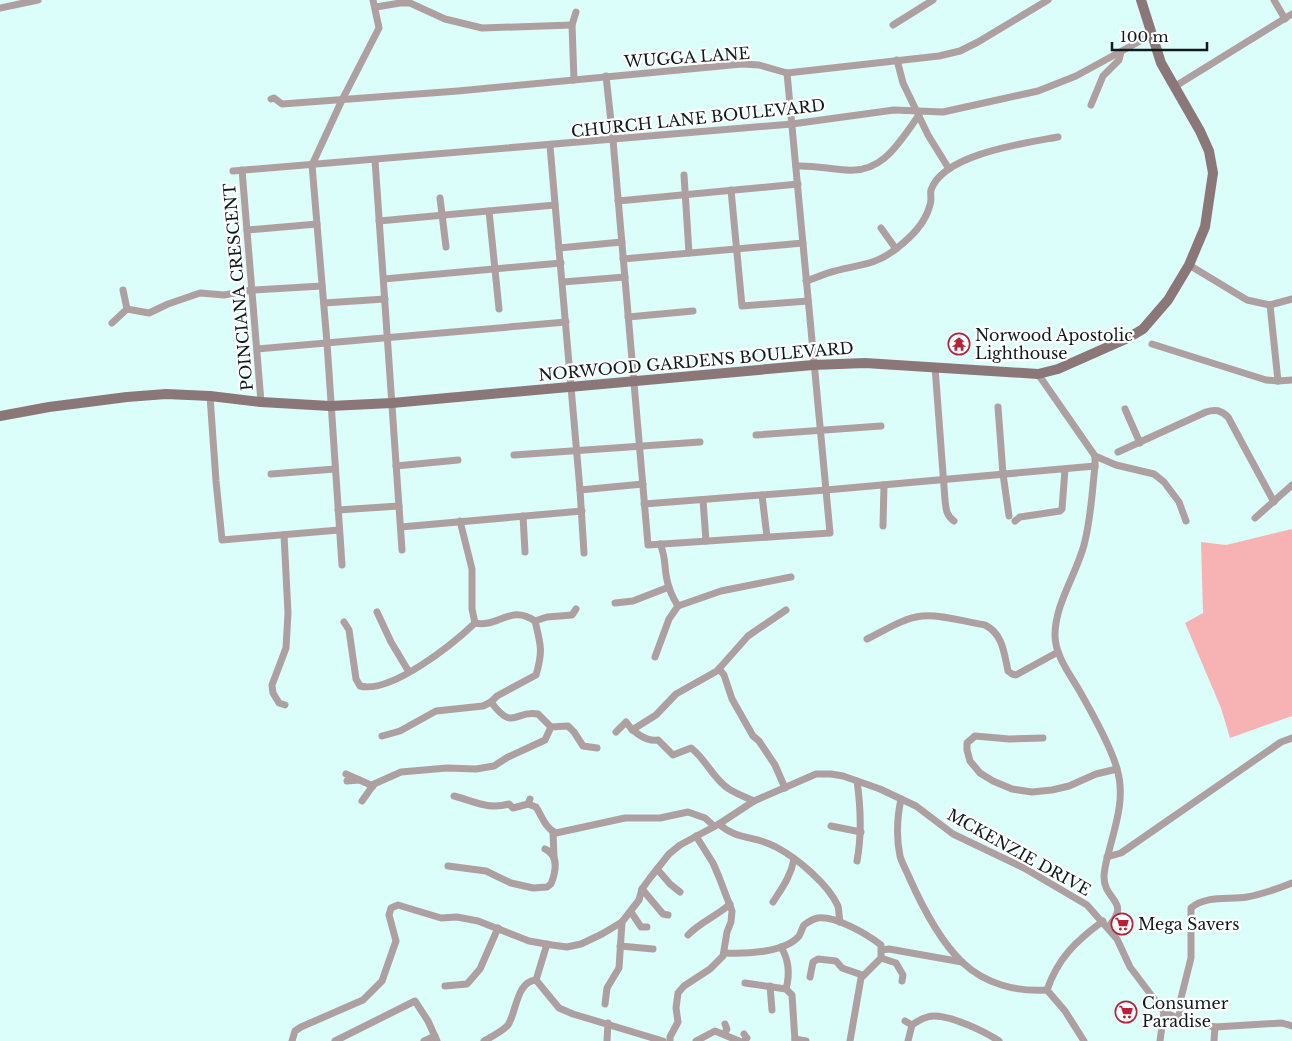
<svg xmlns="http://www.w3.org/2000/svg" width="1292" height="1041" viewBox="0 0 1292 1041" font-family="'Libre Baskerville',serif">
<rect width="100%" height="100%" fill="#dcfefb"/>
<path fill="#f7b3b3" d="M1292,529V716L1230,738L1221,708L1185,623L1203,613L1201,542L1226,545Z"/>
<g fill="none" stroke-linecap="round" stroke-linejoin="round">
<g stroke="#aea0a0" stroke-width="7">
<path d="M1274,0L1285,19"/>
<path d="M376,7L400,3H410L445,19L482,28L572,25"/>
<path d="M0,8L38,0"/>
<path d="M893,25L933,0"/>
<path d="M897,60L903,83L928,135L949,169"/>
<path d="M606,76L613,140L648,545L830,533L787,73"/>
<path d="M574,80L572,25L576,12"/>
<path d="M1174,87L1292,14"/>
<path d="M271,99L274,98L282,104L458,91L742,64L759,65L787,73L939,56L960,51L978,42L1048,0"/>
<path d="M1091,105L1103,76L1119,60L1121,52"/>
<path d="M550,146L580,490L584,553"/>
<path d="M375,160L402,550"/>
<path d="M796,166C813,165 829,169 846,170C883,174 900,141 919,115"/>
<path d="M242,170L261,402"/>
<path d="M233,171L792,124L894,110L943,112L1038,91L1076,76L1151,35"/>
<path d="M684,175L689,253"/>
<path d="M731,190L742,306L808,301"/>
<path d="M440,198L446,247"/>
<path d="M618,201L798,184"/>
<path d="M489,211L499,309"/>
<path d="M379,221L555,205"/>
<path d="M881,228L896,249"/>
<path d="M247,230L317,224"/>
<path d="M559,248L622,242"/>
<path d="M623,259L803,243"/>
<path d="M1189,265L1247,300L1270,305L1292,299"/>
<path d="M384,279L561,263"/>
<path d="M806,281C816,278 826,273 835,271C860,264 874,266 896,249C911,237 925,224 930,205C932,200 930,194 931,190C943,154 1025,143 1058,137"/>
<path d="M563,282L625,277"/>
<path d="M123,290L127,309"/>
<path d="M324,303L385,299"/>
<path d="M1270,305L1278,381"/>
<path d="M628,317L693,311"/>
<path d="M112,323L127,309L149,313L168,304L200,293L224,295L252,290L322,286"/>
<path d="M1152,344L1266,380L1278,381L1292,380"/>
<path d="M257,349L566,322"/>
<path d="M935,367L945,500C946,509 946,515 954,521"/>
<path d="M1038,374L1095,456V466C1092,492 1091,519 1084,545C1076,575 1055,604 1055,635C1055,655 1069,673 1079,690C1091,711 1111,746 1117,769C1125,795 1117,821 1110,847C1108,856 1104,867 1104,877C1104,901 1132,901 1108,927"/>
<path d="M210,396L216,481L222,540L339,530"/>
<path d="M998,407L1003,474L1009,516"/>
<path d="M1125,409L1140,443"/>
<path d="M756,435L881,426"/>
<path d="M1118,452L1206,412C1215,409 1221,410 1228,417L1274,502"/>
<path d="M514,455L700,442"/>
<path d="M1095,456L1116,465L1154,474L1164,482L1179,502L1186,521"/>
<path d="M396,466L458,460"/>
<path d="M271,474L335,469"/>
<path d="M580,490L643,484"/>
<path d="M762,495L767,537"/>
<path d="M703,500L706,541"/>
<path d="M644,504L826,490L1095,466"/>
<path d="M338,510L399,506"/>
<path d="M523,516L525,552"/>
<path d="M1255,518L1292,485"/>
<path d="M460,521L472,569V609L475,623C498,628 510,604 535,621C541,645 543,652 536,675L497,696L491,702C514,733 515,709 538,714L551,727"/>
<path d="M1015,521L1020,517L1060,511L1062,509L1065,469"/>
<path d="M883,526L884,485"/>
<path d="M401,527L582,511"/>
<path d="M284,535L288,613L286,648L272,685L273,693L279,703L285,705"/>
<path d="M660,544C666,556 664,567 667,580C669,590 673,598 678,606L721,591L791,577"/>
<path d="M342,565L327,343L312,165L342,100L379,28L373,0"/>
<path d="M615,603L633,601L669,587"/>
<path d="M377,612L391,642L409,672"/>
<path d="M535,621L547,617L572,615L576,609"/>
<path d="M344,622L349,630L356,679L360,686C391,694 453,644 475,623"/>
<path d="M867,639C884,631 903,618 922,616C940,614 966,622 985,625C1003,634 1004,653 1008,671L1012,674L1016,675L1058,652"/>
<path d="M655,657L669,619L678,606"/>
<path d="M719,669L724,675L732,699L753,736L759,741L775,765L785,788"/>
<path d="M632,730L656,715L676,694L717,671L748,636L786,610"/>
<path d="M616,732L626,722C633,732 646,742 658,740L673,755L691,748C706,759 713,779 729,789C736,794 746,797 754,801"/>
<path d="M382,736L400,731L436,711L483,706L491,702"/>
<path d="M1043,738L1009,739L975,736L967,743V750L970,761L980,773L993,781L1012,789L1032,792L1052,790L1069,786L1096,774L1117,769"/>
<path d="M346,774L373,786"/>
<path d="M347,781L359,780"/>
<path d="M454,796C474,801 487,810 509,804L513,808L528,804L530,799"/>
<path d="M901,799C897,818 896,837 900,856C902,863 906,870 909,877C921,904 941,942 962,962C985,984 1016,992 1047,990"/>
<path d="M362,801L374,784L401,772L447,768L476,769L494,766L508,757L545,740L551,727L568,726L574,732L583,746L597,748"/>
<path d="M528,804L536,807C542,816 545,828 556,833L625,818H660L688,812L705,818L714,826"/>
<path d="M719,824C736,840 757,836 776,847C797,858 828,884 838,906C839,910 839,917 840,922"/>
<path d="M831,826L861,832"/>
<path d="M553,832L554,857"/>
<path d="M1107,857L1121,853L1281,742L1292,738"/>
<path d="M857,861C862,834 861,809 857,781"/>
<path d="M448,866L486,871L511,883L533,888L547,887L551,884C556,871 559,855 545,849"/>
<path d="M657,869L670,884L680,892"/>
<path d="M642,889L663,914L668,915"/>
<path d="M773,902C782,888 791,876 794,859"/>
<path d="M631,912L641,927H647"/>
<path d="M688,935C700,922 717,916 730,904"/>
<path d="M620,946L653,949"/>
<path d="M781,947C789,960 790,974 786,989"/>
<path d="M882,950L889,949L962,962"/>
<path d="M724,953C744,954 785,953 799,936C801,933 802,928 804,925C808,922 813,919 818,918C836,916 867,934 881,945V958L861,978L850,1041"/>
<path d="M881,958L896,963L903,975L902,981"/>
<path d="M810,977L813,962L818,959L836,961L842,968L862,975"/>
<path d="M536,980L547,944"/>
<path d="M745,983L786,989L792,995L795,1041"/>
<path d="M445,986L467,984L480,969L498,928"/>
<path d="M770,986L772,1010"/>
<path d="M605,1004L607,988L619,968L622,922"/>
<path d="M1179,1019L1181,998L1191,958V908C1206,895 1229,900 1247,897C1263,894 1277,889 1292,883"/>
<path d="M905,1021L912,1025"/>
<path d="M724,1034L727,1029L725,1024"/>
<path d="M795,1039L806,1041"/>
<path d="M292,1041L295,1031L301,1027L363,1000L382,981L396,941L389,915L391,908L398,905L441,918L457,917L478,921L529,941L552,945L567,947L581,944L602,934L622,922L639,900L642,889L650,878L669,854L680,845L719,824L754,801L816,774H831L843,776L880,789L916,806L953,834L1024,868L1087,905L1117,939L1130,967L1164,1012L1179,1019L1215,1027L1282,1023L1292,1026"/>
<path d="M335,1041L415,1001L428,1021L437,1041"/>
<path d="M424,1041L435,1036"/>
<path d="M484,1041C491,1037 503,1031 508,1025C517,1011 516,982 536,980L559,1008L573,1014L663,1041"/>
<path d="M607,1041L608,1023"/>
<path d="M670,1041V1037L678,1022L676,1008L678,993L684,986L710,969L723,956L727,932L731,922L732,911L719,877L713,863L696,836"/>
<path d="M696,1041L715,1031L739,1041"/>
<path d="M744,1041L747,1038L744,1034"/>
<path d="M908,1041L912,1025C919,1020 926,1016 934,1016C952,1016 984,1031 999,1041"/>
<path d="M1084,1041L1065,1011L1047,990C1058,958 1076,941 1103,921"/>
<path d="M1160,1041L1164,1012"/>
<path d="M1214,1041L1215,1027"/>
</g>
<path stroke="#8b7777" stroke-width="10" d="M0,416L49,407L127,397L166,394L210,396L261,402L330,406L392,403L813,365L865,363L1038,374L1058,369L1128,338L1143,329L1168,300L1189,265L1205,227L1213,173L1209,151L1200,131L1161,63L1141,0"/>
</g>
<defs>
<g id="temple-ring" transform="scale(1.125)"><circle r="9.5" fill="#fff" stroke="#b42239" stroke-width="1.5"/><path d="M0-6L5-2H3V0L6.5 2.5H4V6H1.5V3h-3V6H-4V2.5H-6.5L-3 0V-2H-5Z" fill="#b42239"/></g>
<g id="supermarket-ring" transform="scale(1.125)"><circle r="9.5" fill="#fff" stroke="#b42239" stroke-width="1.5"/><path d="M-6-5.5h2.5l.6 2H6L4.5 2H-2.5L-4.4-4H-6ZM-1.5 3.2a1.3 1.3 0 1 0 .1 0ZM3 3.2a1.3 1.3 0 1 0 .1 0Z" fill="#b42239"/></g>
</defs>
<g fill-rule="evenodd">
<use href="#temple-ring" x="959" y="344"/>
<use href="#supermarket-ring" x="1122" y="924"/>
<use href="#supermarket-ring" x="1126" y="1012"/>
</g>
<g text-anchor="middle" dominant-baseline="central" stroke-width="4.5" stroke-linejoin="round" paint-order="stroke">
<g font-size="16" fill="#0f1b1a" stroke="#fff">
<text transform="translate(687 57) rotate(-4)">WUGGA LANE</text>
<text transform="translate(698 118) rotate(-6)">CHURCH LANE BOULEVARD</text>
<text transform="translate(238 287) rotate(-95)">POINCIANA CRESCENT</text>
<text transform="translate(696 361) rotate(-5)">NORWOOD GARDENS BOULEVARD</text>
<text transform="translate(1019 852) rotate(29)">MCKENZIE DRIVE</text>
</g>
<g font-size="16" fill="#0f1b1a" stroke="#fff" text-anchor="start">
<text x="975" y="335">Norwood Apostolic<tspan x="975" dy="18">Lighthouse</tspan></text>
<text x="1138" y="924">Mega Savers</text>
<text x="1142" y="1003">Consumer<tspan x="1142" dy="18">Paradise</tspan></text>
</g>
</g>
<path d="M1112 42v8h95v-8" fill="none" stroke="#0f1b1a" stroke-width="2.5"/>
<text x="1120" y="42" font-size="15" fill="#0f1b1a" stroke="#ffffff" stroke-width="4" paint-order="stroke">100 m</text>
</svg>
